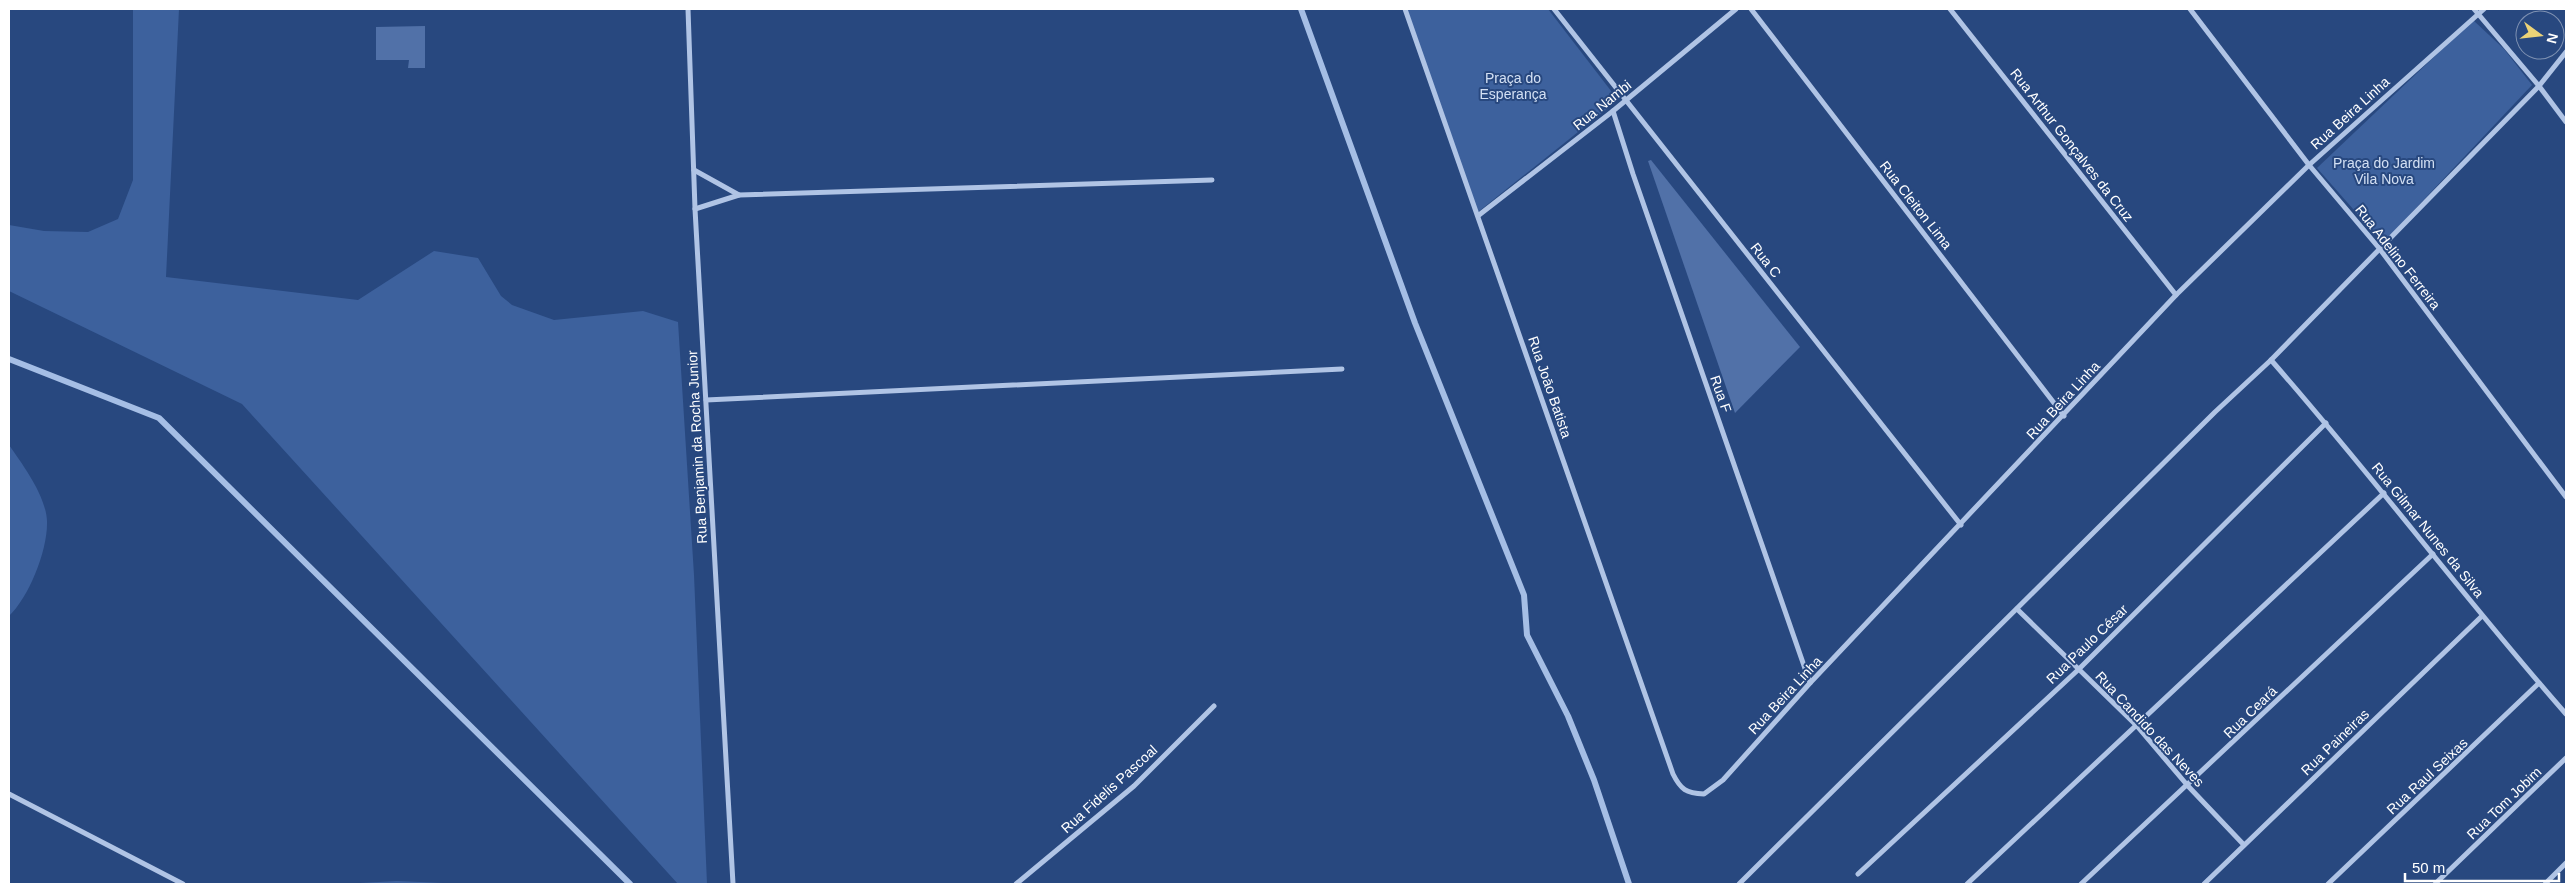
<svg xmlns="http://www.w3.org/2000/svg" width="2575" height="893" viewBox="0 0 2575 893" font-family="Helvetica,sans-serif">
<rect width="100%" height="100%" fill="#28487f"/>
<g fill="#3d619d">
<path d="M133,9H179L166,277L358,300L434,251L478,258L501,296L512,305L554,320L643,311L678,322L694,575L707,884H678L242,404L9,291V225L44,231L88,232L118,219L133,180Z"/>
<path d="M1407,9H1548L1618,100L1478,212Z"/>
<path d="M2473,20L2504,49L2532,85L2383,243L2317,168Z"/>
<path d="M9,445C23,465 46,496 47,521C48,550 29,597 9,616Z"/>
<path d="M397,881L466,884H342Z"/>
</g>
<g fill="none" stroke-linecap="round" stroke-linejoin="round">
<g stroke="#a5bee5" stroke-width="6">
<path d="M1301,9L1415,323L1524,595L1527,635L1568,716L1594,780L1629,884"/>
<path d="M9,359L159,418L630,884"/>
</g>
</g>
<g fill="#5171a8">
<path d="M425,26V68H408L409,60H376V27Z"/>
<path d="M1651,160L1800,347L1735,413L1648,161Z"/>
</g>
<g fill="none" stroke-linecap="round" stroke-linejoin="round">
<g stroke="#b0c4e5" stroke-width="5">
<path d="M688,9L695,209L733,884"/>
<path d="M1405,9L1673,774C1681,790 1686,793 1704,794L1723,780L1810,683L2176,295L2309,165L2484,9"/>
<path d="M1554,9L1961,525"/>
<path d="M1751,9L2064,416"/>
<path d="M1950,9L2176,295"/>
<path d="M2190,9L2309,165L2379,248L2566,497"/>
<path d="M2474,9L2539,86L2566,122"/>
<path d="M1613,111L1633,174L1810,683"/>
<path d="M694,170L739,195"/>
<path d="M695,209L739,195L1212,180"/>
<path d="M1479,215L1613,111L1736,9"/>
<path d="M2271,360C2373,476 2465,599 2566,714"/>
<path d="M706,400L1342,369"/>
<path d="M2017,609L2137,726L2188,786L2244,845"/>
<path d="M9,794L183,884"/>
<path d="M1858,874L2079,669L2326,423"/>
<path d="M1016,884L1134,786L1214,706"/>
<path d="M1739,884L2215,412L2271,360L2539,86L2566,52"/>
<path d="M1967,884L2384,493"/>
<path d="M2081,884L2433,554"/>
<path d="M2204,884L2482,616"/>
<path d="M2328,884L2539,683"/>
<path d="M2435,884L2566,758"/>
<path d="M2545,884L2566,863"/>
</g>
</g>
<g text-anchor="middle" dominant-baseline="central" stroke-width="4" stroke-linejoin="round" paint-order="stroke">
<g font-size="14" fill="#d3e0f4" stroke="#28487f">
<text x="1513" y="78">Praça do<tspan x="1513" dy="16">Esperança</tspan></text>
<text x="2384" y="163">Praça do Jardim<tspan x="2384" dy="16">Vila Nova</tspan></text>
</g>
<g font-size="14" fill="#fff" stroke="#28487f">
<text transform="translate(1602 105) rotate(-39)">Rua Nambi</text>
<text transform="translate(2350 113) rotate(-42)">Rua Beira Linha</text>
<text transform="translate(2072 145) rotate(52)">Rua Arthur Gonçalves da Cruz</text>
<text transform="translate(1916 205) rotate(52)">Rua Cleiton Lima</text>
<text transform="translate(2398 257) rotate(52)">Rua Adelino Ferreira</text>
<text transform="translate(1766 260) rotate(52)">Rua C</text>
<text transform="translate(1550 387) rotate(71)">Rua Joāo Batista</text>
<text transform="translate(1721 394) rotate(71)">Rua F</text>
<text transform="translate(2063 400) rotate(-47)">Rua Beira Linha</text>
<text transform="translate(697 447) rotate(-93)">Rua Benjamin da Rocha Junior</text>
<text transform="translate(2428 530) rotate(51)">Rua Gilmar Nunes da Silva</text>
<text transform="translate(2087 644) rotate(-44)">Rua Paulo César</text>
<text transform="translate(1785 695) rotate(-47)">Rua Beira Linha</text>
<text transform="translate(2250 712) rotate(-44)">Rua Ceará</text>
<text transform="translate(2150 729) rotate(47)">Rua Candido das Neves</text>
<text transform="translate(2335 742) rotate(-44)">Rua Paineiras</text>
<text transform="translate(2427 776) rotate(-43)">Rua Raul Seixas</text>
<text transform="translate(1109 789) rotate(-42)">Rua Fidelis Pascoal</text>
<text transform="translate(2504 803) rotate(-44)">Rua Tom Jobim</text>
</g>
</g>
<rect width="2575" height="893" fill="none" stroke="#ffffff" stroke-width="20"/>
<g transform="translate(2540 35) rotate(105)"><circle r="24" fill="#28487f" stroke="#7e91b2"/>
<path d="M0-4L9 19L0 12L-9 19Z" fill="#ecd377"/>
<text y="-8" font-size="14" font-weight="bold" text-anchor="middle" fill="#ffffff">N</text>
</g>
<path d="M2405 873v8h154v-8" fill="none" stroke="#ffffff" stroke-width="2.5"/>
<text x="2412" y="873" font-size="15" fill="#ffffff" stroke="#28487f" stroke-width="4" paint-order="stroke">50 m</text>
</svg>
